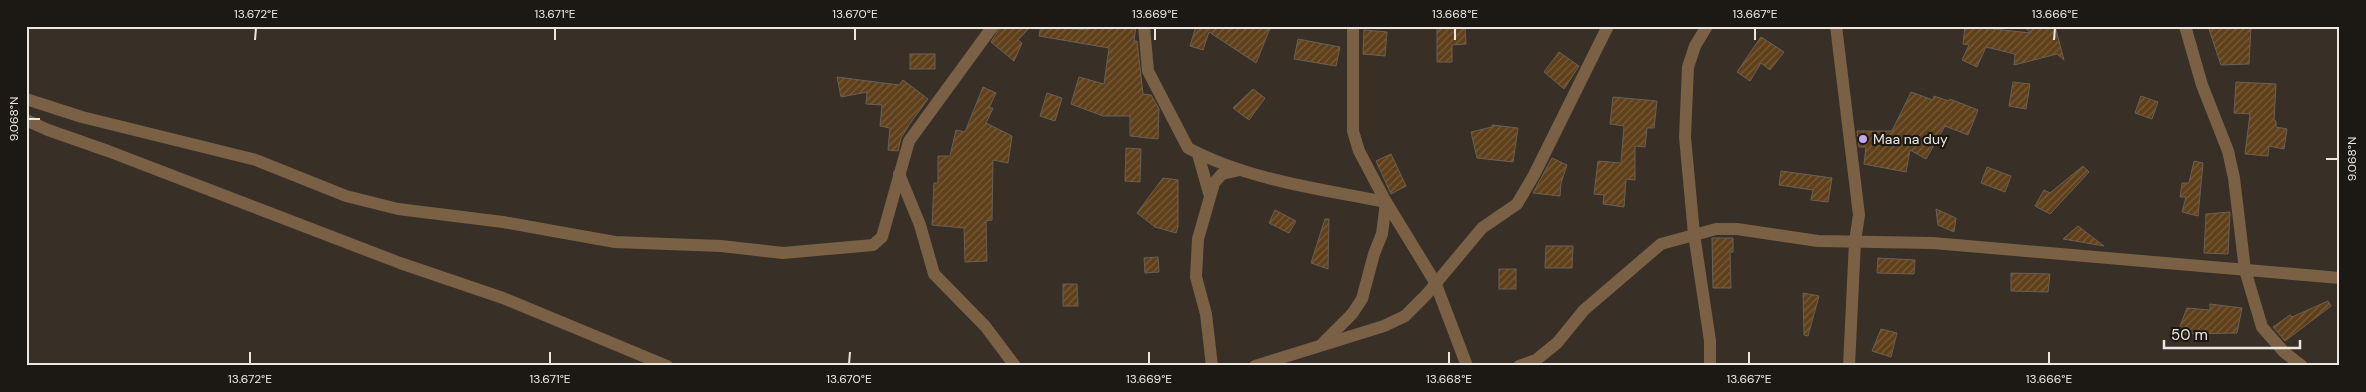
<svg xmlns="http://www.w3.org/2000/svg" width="2366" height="392" font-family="'DM Sans',sans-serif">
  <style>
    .building { fill: url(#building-hatch); stroke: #696056 }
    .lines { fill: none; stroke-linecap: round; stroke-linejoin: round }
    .minor { stroke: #7a6045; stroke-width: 12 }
    .ticks { fill: none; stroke: #ece6e1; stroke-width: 2 }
    .poi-dot { fill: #c6a6f0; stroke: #1c1814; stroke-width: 2 }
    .labels { text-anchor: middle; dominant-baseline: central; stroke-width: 4.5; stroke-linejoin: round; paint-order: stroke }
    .poi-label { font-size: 14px; fill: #ece6e1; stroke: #1c1814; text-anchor: start }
    .neatline { fill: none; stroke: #ece6e1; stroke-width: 2 }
    .ticks-label { font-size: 12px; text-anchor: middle; fill: #ece6e1 }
  </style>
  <defs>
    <pattern id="building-hatch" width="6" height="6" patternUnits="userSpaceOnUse" patternTransform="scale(1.25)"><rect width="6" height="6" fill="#60401a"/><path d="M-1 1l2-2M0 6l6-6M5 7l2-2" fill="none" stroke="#775c3b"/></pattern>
  </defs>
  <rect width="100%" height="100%" fill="#382f26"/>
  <g class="building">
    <polygon points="1001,26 1031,26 1018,40 1022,43 1014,61 991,42"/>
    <polygon points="1041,26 1087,30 1087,26 1136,26 1134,41 1137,41 1143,94 1151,95 1159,109 1158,139 1130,136 1130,116 1103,116 1071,104 1079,77 1104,84 1109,48 1039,36"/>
    <polygon points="1196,26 1271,26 1256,63 1209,32 1203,50 1190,46"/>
    <polygon points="1437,26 1465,26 1466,44 1452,45 1452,62 1437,62"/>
    <polygon points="1965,26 2031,33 2023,26 2055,26 2064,60 2057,54 2014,65 2015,54 1986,47 1977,67 1962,60 1969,45 1963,44"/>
    <polygon points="2208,26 2251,26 2249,64 2221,65"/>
    <polygon points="1364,30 1387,32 1385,56 1363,54"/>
    <polygon points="1761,37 1784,52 1770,70 1761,63 1750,81 1737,72"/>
    <polygon points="1298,39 1340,47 1336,66 1294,59"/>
    <polygon points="1559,52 1579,66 1564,89 1544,72"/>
    <rect x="910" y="54" width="25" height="15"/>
    <polygon points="837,77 899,85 903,80 928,99 911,122 901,138 898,151 888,150 890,128 880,126 882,105 866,104 867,92 841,97"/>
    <polygon points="2013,82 2030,84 2026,109 2009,106"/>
    <polygon points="2236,82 2276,84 2274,120 2276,121 2276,127 2287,129 2284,149 2269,146 2268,156 2245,154 2250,114 2234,113"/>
    <polygon points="983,87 996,93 989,108 993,108 986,123 1012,136 1008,163 993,160 992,220 986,221 987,261 965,262 964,228 932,225 934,183 938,183 938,156 950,156 956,130 965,132"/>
    <polygon points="1253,89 1265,98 1249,120 1233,108"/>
    <polygon points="1911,92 1933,100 1934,96 1949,101 1950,99 1978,110 1968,135 1945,126 1926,159 1910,150 1906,172 1864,164 1866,147 1859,147 1857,131 1892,131"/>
    <polygon points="1047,93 1062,98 1055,121 1040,116"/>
    <polygon points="2141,96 2158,102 2152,119 2135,113"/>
    <polygon points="1613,97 1657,101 1654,128 1647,128 1645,147 1635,146 1635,180 1626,179 1624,207 1603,204 1604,195 1594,194 1598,161 1621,163 1624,126 1610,124"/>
    <polygon points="1492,125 1518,128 1513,162 1477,158 1471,132 1492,127"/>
    <polygon points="1126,148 1141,149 1140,182 1125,181"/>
    <polygon points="1391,154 1406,186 1391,194 1376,161"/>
    <polygon points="1552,158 1567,165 1561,183 1560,196 1533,193"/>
    <polygon points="2194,161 2203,163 2198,216 2182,212 2186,197 2180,197 2182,183 2189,183"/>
    <polygon points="2083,166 2089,172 2050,214 2035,206 2044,190 2050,193"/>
    <polygon points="1987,167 2011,176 2005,192 1981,183"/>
    <polygon points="1781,171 1832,178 1828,202 1811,200 1813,190 1779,185"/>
    <polygon points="1163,178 1178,180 1178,227 1176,233 1155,227 1137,213"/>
    <polygon points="1936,209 1956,218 1954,232 1938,225"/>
    <polygon points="1275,210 1296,221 1289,233 1269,223"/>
    <polygon points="2230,212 2228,254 2204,253 2206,214"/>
    <polygon points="1325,219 1329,219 1328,269 1311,263"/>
    <polygon points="2078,226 2104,246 2063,239"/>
    <polygon points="1712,238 1733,238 1733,252 1730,252 1731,288 1713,288"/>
    <polygon points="1546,246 1573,246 1572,268 1545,268"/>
    <polygon points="1158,257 1159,272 1145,273 1144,258"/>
    <polygon points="1878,258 1915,260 1914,274 1877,273"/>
    <rect x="1499" y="269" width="17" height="20"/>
    <polygon points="2011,273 2050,274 2048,292 2011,291"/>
    <polygon points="1063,284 1077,284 1078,306 1063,306"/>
    <polygon points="1803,293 1819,296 1808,336 1804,335"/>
    <polygon points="2328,301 2331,306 2285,341 2273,327 2290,315 2292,317"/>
    <polygon points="2210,304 2242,308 2237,333 2177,334 2187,308 2210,310"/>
    <polygon points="1881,329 1897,333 1891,357 1872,351"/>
  </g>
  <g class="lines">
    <g class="minor">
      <path d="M1144 26 1148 71 1188 148C1248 180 1320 189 1386 202L1382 234 1374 254 1362 299 1352 314 1323 343"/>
      <polyline points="1353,26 1353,131 1359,151 1386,202 1435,282 1467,366"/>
      <polyline points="1707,26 1695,46 1688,67 1685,137 1694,234 1710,341 1710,366"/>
      <polyline points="1836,26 1859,215 1855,241 1849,366"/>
      <polyline points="2185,26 2202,85 2228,151 2234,178 2245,270 2262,327 2284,352 2302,366"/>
      <polyline points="26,99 82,117 256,160 346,196 398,209 503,222 615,242 721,246 783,253 873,245 882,237 909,141 993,26"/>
      <polyline points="26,120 48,130 108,151 400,263 503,298 667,366"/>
      <polyline points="1198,154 1209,193"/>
      <polyline points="899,174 920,225 934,274 985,326 1015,366"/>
      <polyline points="1212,366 1206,314 1196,277 1198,239 1214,183 1222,174 1240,170"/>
      <polyline points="1255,366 1384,326 1405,316 1426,295 1482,228 1517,204 1534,175 1608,26"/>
      <polyline points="1519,366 1536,360 1557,343 1584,310 1661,244 1716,229 1737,229 1818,241 1933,243 2340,278"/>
    </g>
  </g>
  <path class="ticks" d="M255 40 256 28M555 40V28M855 40V28M1155 40V28M1455 40V28M1755 40V28M2054 40 2055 28M28 119H40M2326 159H2338M250 364V352M550 364V352M849 364 850 352M1149 364V352M1449 364V352M1749 364V352M2049 364V352"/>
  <circle class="poi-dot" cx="1863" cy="139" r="5"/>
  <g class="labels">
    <g class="poi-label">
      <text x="1873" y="139">Maa na duy</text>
    </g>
  </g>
  <rect width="2366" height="392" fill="none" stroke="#1c1814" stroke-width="55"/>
  <path d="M2164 340v8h136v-8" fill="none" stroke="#ece6e1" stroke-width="2.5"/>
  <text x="2171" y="340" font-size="15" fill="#ece6e1" stroke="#1c1814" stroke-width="4" paint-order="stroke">50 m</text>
  <rect x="28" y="28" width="2310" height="336" class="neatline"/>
  <g class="ticks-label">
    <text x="256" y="18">13.672°E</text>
    <text x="555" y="18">13.671°E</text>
    <text x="855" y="18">13.670°E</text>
    <text x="1155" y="18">13.669°E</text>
    <text x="1455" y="18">13.668°E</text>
    <text x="1755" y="18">13.667°E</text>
    <text x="2055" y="18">13.666°E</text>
    <text transform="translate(14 119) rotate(-90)" y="4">9.068°N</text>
    <text transform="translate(2352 159) rotate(-90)" y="4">9.068°N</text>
    <text x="250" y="383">13.672°E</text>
    <text x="550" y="383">13.671°E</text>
    <text x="849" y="383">13.670°E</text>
    <text x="1149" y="383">13.669°E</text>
    <text x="1449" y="383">13.668°E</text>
    <text x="1749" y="383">13.667°E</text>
    <text x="2049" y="383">13.666°E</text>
  </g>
</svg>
